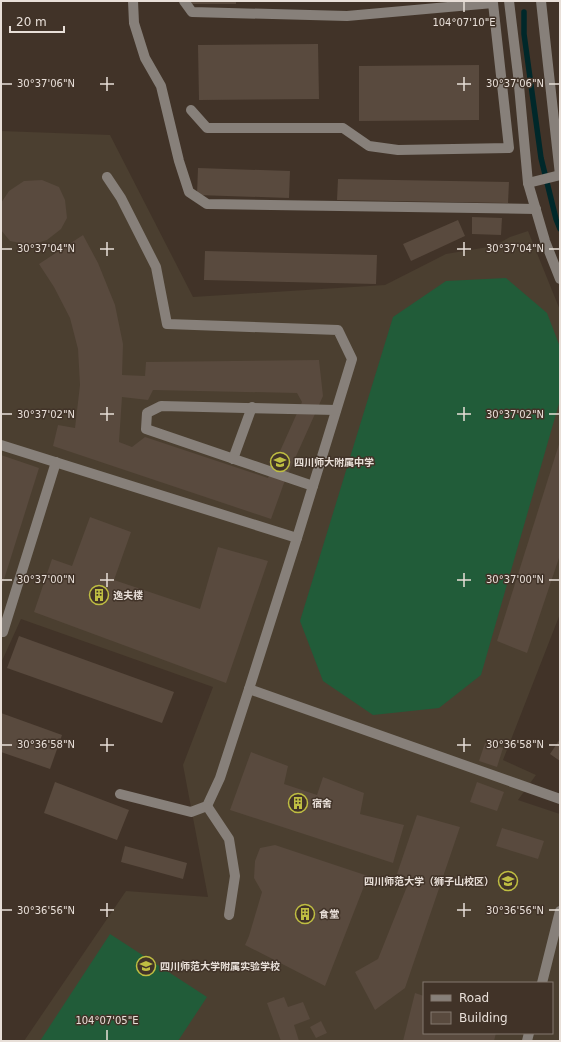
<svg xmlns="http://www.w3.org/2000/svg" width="561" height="1042" font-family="'DejaVu Sans','Noto Sans SC',sans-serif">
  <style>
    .education { fill: #4b3f30; fill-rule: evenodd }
    .pitch { fill: #215c39 }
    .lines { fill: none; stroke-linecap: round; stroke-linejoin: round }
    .stream { stroke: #00282a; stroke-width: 5.5 }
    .building { fill: #594a3e; fill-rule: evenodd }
    .minor { stroke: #87807a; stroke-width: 10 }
    .ticks { fill: none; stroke: #e8dfd8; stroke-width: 1.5 }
    .labels { text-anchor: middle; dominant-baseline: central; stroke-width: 3; stroke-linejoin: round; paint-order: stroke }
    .poi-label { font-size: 10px; font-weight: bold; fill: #e8dfd8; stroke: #413328; text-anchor: start }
    .ticks-label { font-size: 10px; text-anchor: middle; fill: #e8dfd8; stroke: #413328; stroke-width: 3; stroke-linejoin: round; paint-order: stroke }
  </style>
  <rect width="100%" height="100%" fill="#413328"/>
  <path class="education" d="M1 131 110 135 193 297 385 285 446 254 494 246 510 237 528 231 560 310V614L503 760 536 775 518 800 560 814V1041H24L126 891 208 897 183 765 213 687 21 619 1 663ZM424 983H552V1033H424Z"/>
  <g class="pitch">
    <polygon points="506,278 547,313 560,347 560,400 481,675 439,708 373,715 323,681 300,621 393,317 446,281"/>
    <polygon points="110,934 207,997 178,1041 40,1041"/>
  </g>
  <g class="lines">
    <polyline class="stream" points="524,12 524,34 541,158 556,219 560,229"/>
  </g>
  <g class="building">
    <rect x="186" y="1" width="50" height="3"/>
    <polygon points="318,44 319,99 199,100 198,45"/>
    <polygon points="479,65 479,120 359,121 359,66"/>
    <polygon points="198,168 290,171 289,198 197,195"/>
    <polygon points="338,179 509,182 508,203 337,200"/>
    <polygon points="42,180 59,187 65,200 67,218 61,229 47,240 31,245 10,241 1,230 1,203 9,191 24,181"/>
    <polygon points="472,217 502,218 501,235 472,234"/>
    <polygon points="458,220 465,236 411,261 403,244"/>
    <path d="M83 235 98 263 115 305 123 344 122 375 145 376 146 362 319 360 323 396 284 483 271 519 53 446 58 425 75 428 80 385 78 349 70 318 54 287 39 264ZM153 390 297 393 302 402 268 478 145 437 132 447 119 442 122 397 148 400Z"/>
    <polygon points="205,251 377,255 376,284 204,280"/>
    <polygon points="560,441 560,555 527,653 497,641"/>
    <polygon points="1,455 39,468 1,589"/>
    <polygon points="90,517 131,532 114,580 200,609 218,547 268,561 226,683 34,612 52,559 72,566"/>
    <polygon points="19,636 174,692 162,723 7,668"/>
    <polygon points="1,713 62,735 50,769 1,752"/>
    <polygon points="560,739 560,761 550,754"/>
    <polygon points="485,743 503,748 497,767 479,761"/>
    <polygon points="251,752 288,766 284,784 317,795 323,777 364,793 360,814 404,825 393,863 230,810"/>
    <polygon points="55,782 129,810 117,840 44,813"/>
    <polygon points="477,782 504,792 497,811 470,802"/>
    <polygon points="417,815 460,827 405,988 375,1010 355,972 378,959 410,879 397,874"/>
    <polygon points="502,828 544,841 538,859 496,846"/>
    <polygon points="275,845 368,876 325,986 245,945 249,936 262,892 254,878 255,861 260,848"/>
    <polygon points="125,846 187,863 183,879 121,862"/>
    <polygon points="415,993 424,996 424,1033 496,1033 494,1041 403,1041"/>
    <polygon points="284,997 288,1007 303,1002 310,1019 294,1025 299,1041 281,1041 267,1003"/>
    <polygon points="321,1021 327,1033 316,1038 310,1027"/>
  </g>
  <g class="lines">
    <g class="minor">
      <polyline points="133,1 134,23 145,58 161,86 179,161 189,192 207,204 536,209"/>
      <polyline points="184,1 192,12 347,16 493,3 509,148 398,150 369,146 343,128 207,128 191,110"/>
      <polyline points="509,1 518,75 528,183 545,241 560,279"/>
      <polyline points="541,1 560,175"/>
      <polyline points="107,177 121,198 156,267 167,324 338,330 352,359 297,538 249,689 560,799"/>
      <polyline points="528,183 560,175"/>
      <polyline points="1,445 297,538"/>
      <polyline points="233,459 252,407"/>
      <polyline points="313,486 146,429 147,413 161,406 336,410"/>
      <polyline points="3,632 56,462"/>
      <polyline points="120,794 191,812 207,806 220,778 249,689"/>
      <polyline points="207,806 229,839 235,876 229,915"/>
      <polyline points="542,983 560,911"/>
      <polyline points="527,1041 529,1033"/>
    </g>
  </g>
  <path class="ticks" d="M464 2V12M107 77V91M464 77V91M2 84H12M100 84H114M457 84H471M549 84H559M107 242V256M464 242V256M2 249H12M100 249H114M457 249H471M549 249H559M107 407V421M464 407V421M2 414H12M100 414H114M457 414H471M549 414H559M107 573V587M464 573V587M2 580H12M100 580H114M457 580H471M549 580H559M107 738V752M464 738V752M2 745H12M100 745H114M457 745H471M549 745H559M107 903V917M464 903V917M2 910H12M100 910H114M457 910H471M549 910H559M107 1030V1040"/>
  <defs>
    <symbol id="school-ring" viewBox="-11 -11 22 22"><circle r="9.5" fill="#413328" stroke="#bfbe42" stroke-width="1.5"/><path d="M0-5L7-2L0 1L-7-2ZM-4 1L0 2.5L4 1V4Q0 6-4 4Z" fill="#bfbe42"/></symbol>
    <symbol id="building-ring" viewBox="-11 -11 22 22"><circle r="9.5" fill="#413328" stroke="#bfbe42" stroke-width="1.5"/><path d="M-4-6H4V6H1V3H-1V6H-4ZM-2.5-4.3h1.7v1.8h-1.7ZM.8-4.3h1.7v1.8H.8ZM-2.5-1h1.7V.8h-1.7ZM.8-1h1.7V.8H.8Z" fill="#bfbe42"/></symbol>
    <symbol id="university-ring" viewBox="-11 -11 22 22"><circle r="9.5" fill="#413328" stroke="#bfbe42" stroke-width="1.5"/><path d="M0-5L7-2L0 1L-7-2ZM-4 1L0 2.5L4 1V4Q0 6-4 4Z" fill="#bfbe42"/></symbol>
  </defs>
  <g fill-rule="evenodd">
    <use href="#school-ring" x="269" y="451" width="22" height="22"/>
    <use href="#building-ring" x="88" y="584" width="22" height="22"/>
    <use href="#building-ring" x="287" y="792" width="22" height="22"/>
    <use href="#university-ring" x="497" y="870" width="22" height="22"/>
    <use href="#building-ring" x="294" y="903" width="22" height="22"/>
    <use href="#school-ring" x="135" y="955" width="22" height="22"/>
  </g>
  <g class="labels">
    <g class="poi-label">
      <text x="294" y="462">四川师大附属中学</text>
      <text x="113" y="595">逸夫楼</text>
      <text x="312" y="803">宿舍</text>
      <text x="494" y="881" text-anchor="end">四川师范大学（狮子山校区）</text>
      <text x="319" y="914">食堂</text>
      <text x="160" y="966">四川师范大学附属实验学校</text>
    </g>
  </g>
  <g class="ticks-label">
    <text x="464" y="26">104°07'10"E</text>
    <text x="46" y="87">30°37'06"N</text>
    <text x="515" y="87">30°37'06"N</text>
    <text x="46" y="252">30°37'04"N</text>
    <text x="515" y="252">30°37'04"N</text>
    <text x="46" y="418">30°37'02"N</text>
    <text x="515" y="418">30°37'02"N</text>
    <text x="46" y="583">30°37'00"N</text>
    <text x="515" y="583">30°37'00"N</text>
    <text x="46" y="748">30°36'58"N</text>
    <text x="515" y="748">30°36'58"N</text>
    <text x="46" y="914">30°36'56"N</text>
    <text x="515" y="914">30°36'56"N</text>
    <text x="107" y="1024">104°07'05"E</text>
  </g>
  <rect width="561" height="1042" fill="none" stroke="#e8dfd8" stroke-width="4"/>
  <rect x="423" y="982" width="130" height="52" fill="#413328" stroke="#84786e"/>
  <rect x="431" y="995" width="20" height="6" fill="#87807a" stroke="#84786e"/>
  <text x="459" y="1002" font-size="12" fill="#e8dfd8">Road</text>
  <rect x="431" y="1012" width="20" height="12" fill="#594a3e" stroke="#84786e"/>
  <text x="459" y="1022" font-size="12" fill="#e8dfd8">Building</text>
  <path d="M10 26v6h54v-6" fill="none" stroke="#e8dfd8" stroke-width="2"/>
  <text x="16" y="26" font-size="12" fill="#e8dfd8" stroke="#413328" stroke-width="3" paint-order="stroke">20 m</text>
</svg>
